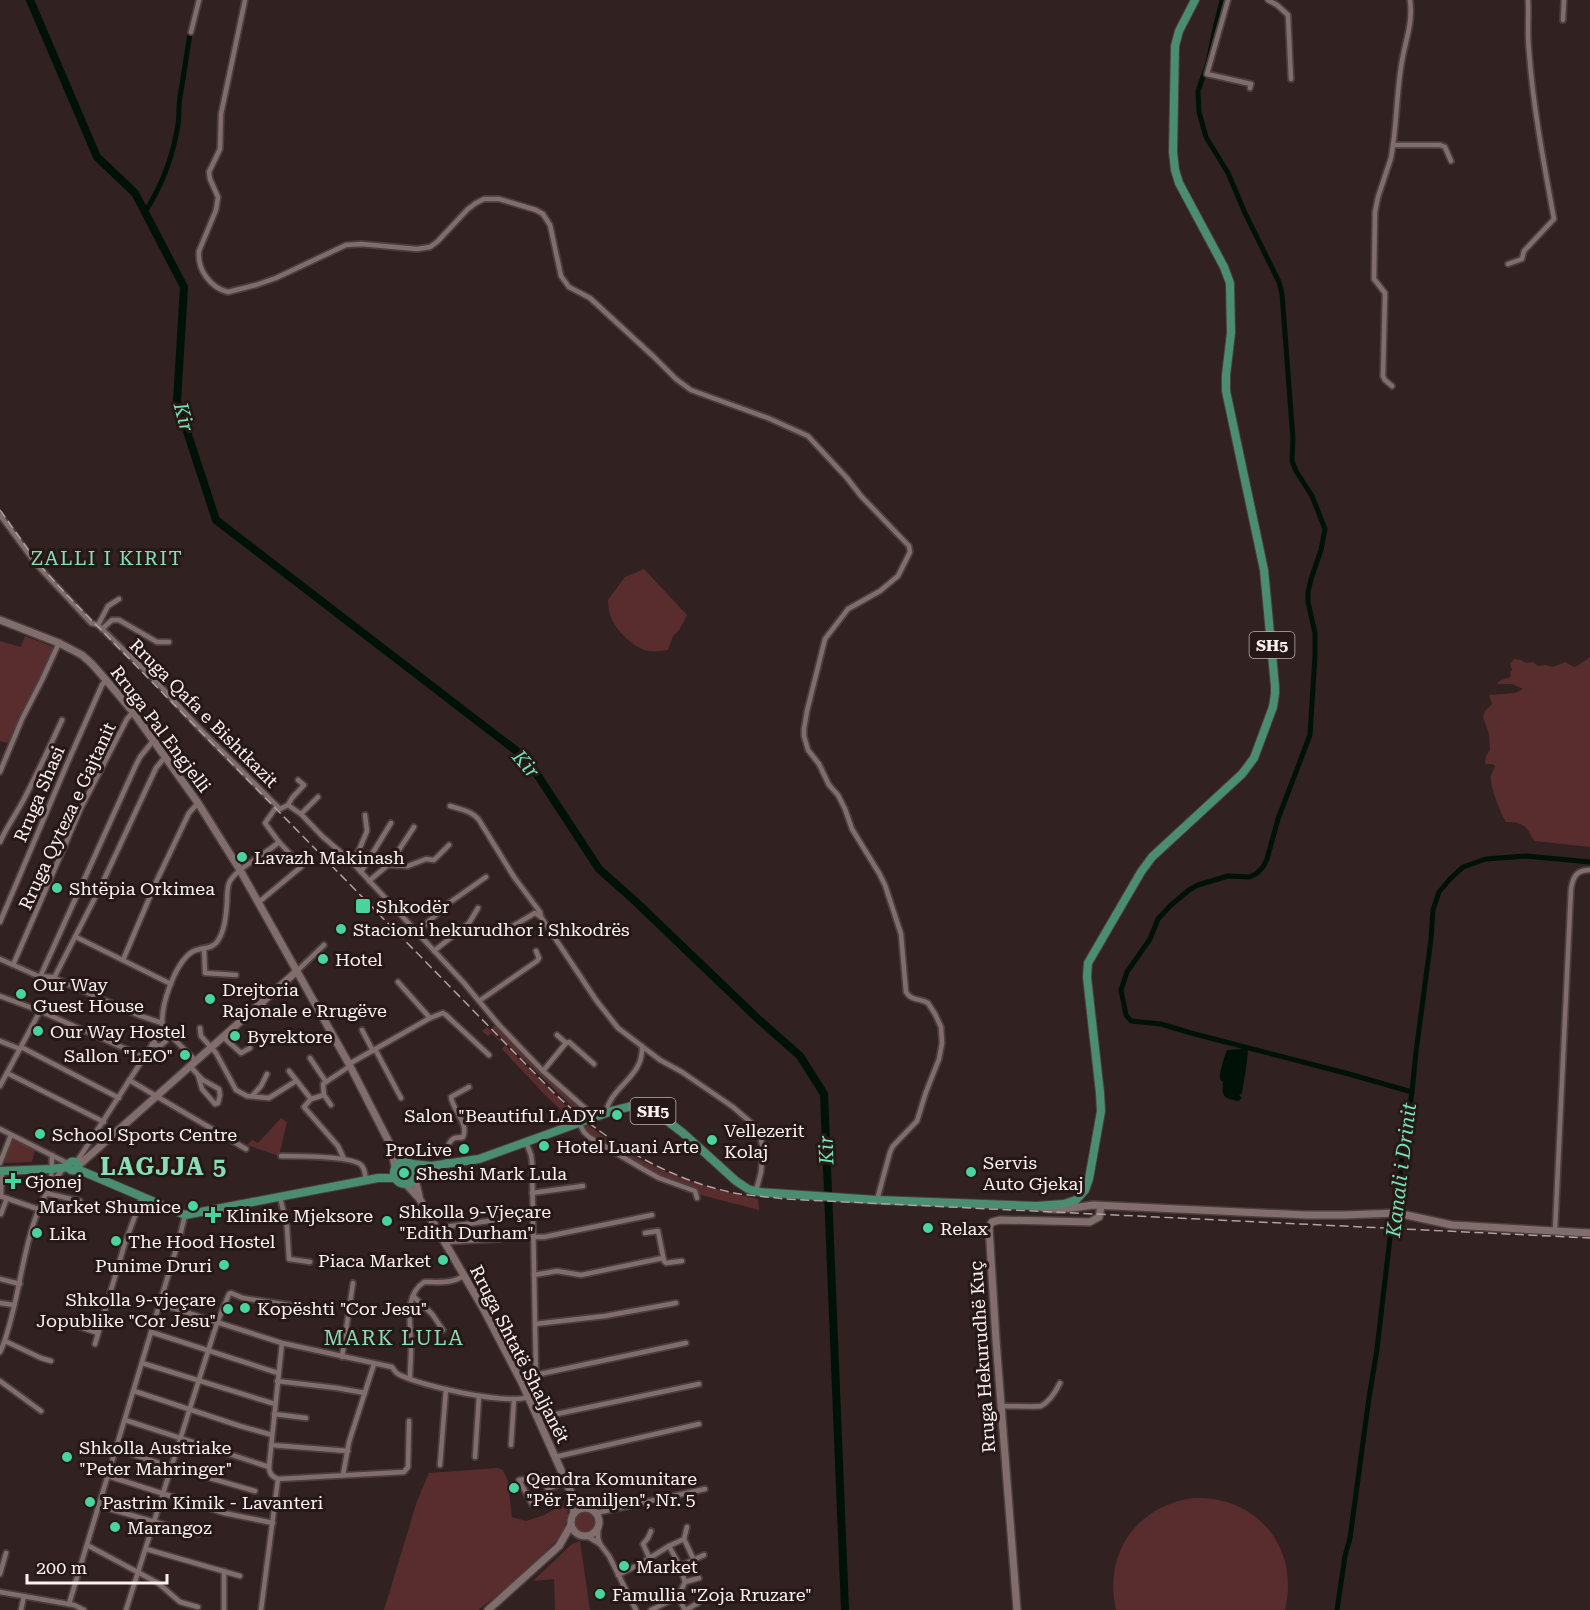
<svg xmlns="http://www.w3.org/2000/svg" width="1590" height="1610" font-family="'Roboto Serif',serif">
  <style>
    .green { fill: #592d2e }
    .water { fill: #001108 }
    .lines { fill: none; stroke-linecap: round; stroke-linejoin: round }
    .canal { stroke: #001108; stroke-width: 5 }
    .river { stroke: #001108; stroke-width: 8 }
    .street-casing { stroke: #4a3e3e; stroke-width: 8 }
    .secondary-casing { stroke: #4a3e3e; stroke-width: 10 }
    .primary-casing { stroke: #4a3e3e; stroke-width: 10 }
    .street { stroke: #806d6c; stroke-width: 4.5 }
    .secondary { stroke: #806d6c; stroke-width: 7 }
    .primary { stroke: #4b8d71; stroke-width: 8 }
    .rail { stroke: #afa2a2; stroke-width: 1.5; stroke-dasharray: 9 4.5; stroke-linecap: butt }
    .poi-dot { fill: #49d49d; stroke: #271818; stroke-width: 2 }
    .labels { text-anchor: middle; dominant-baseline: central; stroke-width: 6; stroke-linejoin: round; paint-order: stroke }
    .shield { fill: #271818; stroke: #bcb0b0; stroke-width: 1.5 }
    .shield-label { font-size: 16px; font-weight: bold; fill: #fcf1f1 }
    .street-label { font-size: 18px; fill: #fcf1f1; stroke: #271818 }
    .poi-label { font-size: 18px; fill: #fcf1f1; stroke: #271818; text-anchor: start }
    .water-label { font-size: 20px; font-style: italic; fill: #73e4b2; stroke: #271818 }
    .neighbourhood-label { font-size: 20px; letter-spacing: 1.5px; fill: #88ddb5; stroke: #271818 }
    .quarter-label { font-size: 21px; letter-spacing: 1.5px; fill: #88ddb5; stroke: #271818 }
    .district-label { font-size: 24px; font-weight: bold; letter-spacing: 1.5px; fill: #88ddb5; stroke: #271818 }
  </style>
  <rect width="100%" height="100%" fill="#312121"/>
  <g class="green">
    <path d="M644 569 687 615 679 630 673 636 668 650C662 651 655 652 648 651 634 648 618 632 612 620 609 613 608 607 608 600L625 577Z"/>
    <polygon points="25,636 53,647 52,655 13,735 7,743 0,741 0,641 21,647"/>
    <path d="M1590 657V847L1535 841C1532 839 1531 835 1529 832 1524 823 1516 822 1506 822 1501 814 1489 785 1491 776 1492 772 1494 770 1495 766L1493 764H1486L1485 762 1486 756 1490 750 1489 734 1483 717 1485 711 1492 704 1489 695 1515 693 1523 689 1512 684H1499L1497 683C1501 679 1508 679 1511 676L1510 672 1512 670 1510 664 1514 659 1521 660 1526 663 1533 662 1538 666 1545 665 1553 667 1565 662 1574 667 1577 666Z"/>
    <polygon points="496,1024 549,1078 587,1114 583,1117 492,1029"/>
    <polygon points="487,1027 579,1119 574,1122 544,1094 502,1049 505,1045 501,1041 499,1041 492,1033 488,1036 482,1031"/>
    <polygon points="281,1118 287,1122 279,1156 247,1145 252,1140 258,1143"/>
    <path d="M588 1125C642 1168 692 1185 758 1199L759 1210 697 1194 657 1175 588 1135 582 1127Z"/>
    <polygon points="12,1138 35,1149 32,1162 3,1163"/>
    <path d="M498 1468 503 1470 508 1481 512 1517 526 1521 544 1515 568 1502C569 1508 565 1530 562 1535L515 1581 478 1610H384L417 1501 429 1473Z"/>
    <path d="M1193 1498C1257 1495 1300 1548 1285 1610H1116C1103 1554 1136 1506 1193 1498Z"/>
    <circle cx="584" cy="1522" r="11"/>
    <polygon points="580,1541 590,1610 555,1610 554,1579 533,1581 572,1544"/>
  </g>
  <path class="water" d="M1244 1047 1248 1050C1247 1065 1244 1080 1242 1093L1239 1095 1242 1098 1238 1101C1223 1098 1222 1097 1223 1082 1222 1081 1220 1080 1220 1078 1219 1073 1225 1055 1227 1050L1242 1049Z"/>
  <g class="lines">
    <g class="canal">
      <polyline points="1222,0 1214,33 1208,63 1198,91 1199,112 1206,137 1228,173 1245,213 1279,282 1282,294 1293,439 1292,461 1296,471 1312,496 1325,529 1321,550 1311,579 1308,592 1308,602 1315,633 1315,655 1310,735 1278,819 1267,859 1263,867 1256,874 1249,877 1228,876 1198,885 1189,890 1170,906 1158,919 1150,939 1127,972 1121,990 1126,1015 1131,1021 1161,1024 1191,1033 1349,1074 1412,1092"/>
      <path d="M145 212C161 187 172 159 177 130 180 119 178 108 180 97 184 74 187 51 191 28"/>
      <polyline points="1337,1610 1345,1556 1350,1538 1369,1398 1377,1349 1392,1221 1397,1202 1402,1156 1412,1092 1416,1052 1431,939 1433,910 1439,892 1450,879 1463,867 1486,859 1526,856 1590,862"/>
    </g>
    <polyline class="river" points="30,0 97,157 135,193 184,287 177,401 216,520 527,759 599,869 635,901 757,1018 800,1056 824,1094 845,1610"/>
    <defs>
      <g id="street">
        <path d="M245 0 221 114 220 149 209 172 210 179 218 197 216 210 199 251C197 270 211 288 228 292L256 285 276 278 346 245 361 244 417 249 430 247 437 242 468 209 476 203 484 199H499L536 210 543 214 550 225 561 276 569 287 590 298 654 357 676 379 691 390 768 418 808 436 847 478 861 496 909 546 910 552 898 576 880 591 848 609 825 639 807 711 804 729V736L808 750 819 764 829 785 838 795 845 809 852 829 879 873 885 885 901 934 906 992C911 1001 920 998 928 1003L935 1014 941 1027 942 1043 939 1059 926 1092 917 1121 893 1146 890 1152 877 1200"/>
        <polyline points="1228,0 1207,74 1251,84 1250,88"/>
        <polyline points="1268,0 1277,5 1288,15 1291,79"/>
        <polyline points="1563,20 1564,0"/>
        <polyline points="191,32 199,0"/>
        <polyline points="1393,145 1440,145 1445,147 1451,161"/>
        <path d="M1508 264 1522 259 1524 251 1554 219C1544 164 1533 107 1529 51 1527 34 1529 17 1528 0"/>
        <path d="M1392 386 1385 380 1383 376 1385 293 1374 279 1375 212 1378 197 1391 158 1393 145C1397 117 1397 88 1402 61 1406 38 1413 23 1410 0"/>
        <polyline points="0,515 36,564 91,623 98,625 150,675 202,731 280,809 288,805 301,814 322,836 351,861 464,983 499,1025 543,1071 595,1117"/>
        <polyline points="98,625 108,606 119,599"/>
        <polyline points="102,629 112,620 119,620 157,642 169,642"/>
        <polyline points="0,772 22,719 42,680 59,643"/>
        <polyline points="288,805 292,798 304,785 298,780"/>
        <polyline points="277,806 265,823 279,842"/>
        <path d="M450 806C460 809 472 811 479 820L514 877 540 912 541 917 596 1000 618 1028 660 1060 682 1072 733 1107 755 1126 760 1135 763 1150 761 1172 756 1191"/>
        <polyline points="301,814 318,797"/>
        <path d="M0 842C7 826 17 813 25 797 38 772 50 746 62 720"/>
        <polyline points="353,864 367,831 365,815"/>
        <polyline points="389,865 414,827"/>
        <polyline points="361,872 391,823"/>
        <polyline points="369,881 388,865 408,866 426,859 434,860 449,845"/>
        <polyline points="259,902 301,867"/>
        <polyline points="0,922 67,764 102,685 106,680"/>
        <polyline points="513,926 535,913 541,917"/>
        <polyline points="417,932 449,903 486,877"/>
        <polyline points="76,937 171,984"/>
        <polyline points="204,948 205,973 236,975"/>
        <polyline points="434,951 469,923 478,908"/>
        <polyline points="0,959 38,976 52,977 138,1015 162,1023"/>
        <polyline points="123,960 157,880 189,813 198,803"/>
        <polyline points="13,965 81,808 127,719 133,712"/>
        <polyline points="297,971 324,945"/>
        <polyline points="40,977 135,767 140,757 153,741"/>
        <polyline points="54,978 100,888 156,768 165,757"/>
        <polyline points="398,982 430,1018"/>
        <polyline points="0,996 40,1011 144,1057"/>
        <polyline points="479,1001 537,961 539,958 536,951"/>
        <polyline points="261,1003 274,1015 282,1013 285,1009"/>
        <polyline points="163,1028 196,1061"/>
        <polyline points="200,1028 201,1036 216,1053 236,1090 247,1096 269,1098 296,1081"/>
        <polyline points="362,1030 373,1051"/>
        <polyline points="557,1035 566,1043 569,1042 594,1064"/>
        <polyline points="223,1037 241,1053 250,1048"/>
        <polyline points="0,1041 20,1049"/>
        <polyline points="152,1044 160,1046 166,1041"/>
        <polyline points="21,1047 119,1098"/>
        <polyline points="375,1049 401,1098"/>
        <polyline points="310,1058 326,1082"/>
        <polyline points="349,1064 430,1018 443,1013 446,1015 489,1055"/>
        <polyline points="190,1066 198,1075 202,1089 215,1104 218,1103 220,1095 219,1089 203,1080 198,1075"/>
        <polyline points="289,1071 311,1099"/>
        <polyline points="543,1071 566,1043"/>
        <polyline points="7,1073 104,1122"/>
        <polyline points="129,1080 246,1149"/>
        <polyline points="0,1086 40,1011"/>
        <polyline points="324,1095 311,1099 304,1107 338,1146 344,1159"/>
        <polyline points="252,1096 261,1086 267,1074"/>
        <polyline points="331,1105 324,1095 323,1084 350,1066"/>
        <path d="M606 1113C610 1086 644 1078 642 1046"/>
        <polyline points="579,1123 584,1132 589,1137 643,1169 659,1178 695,1191 697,1198"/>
        <polyline points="0,1129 69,1164"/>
        <polyline points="526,1142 531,1155 532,1162 536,1376"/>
        <path d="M281 1156C294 1156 356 1156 362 1166 365 1169 365 1176 366 1180"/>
        <polyline points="0,1163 11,1135"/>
        <path d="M76 1163 163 1028C159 1008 175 963 192 952 200 947 211 950 217 942 225 931 226 915 227 902 227 896 227 889 229 883 235 869 266 854 279 842L292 856"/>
        <path d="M448 1164C447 1158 446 1143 453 1139 455 1137 459 1138 463 1137 469 1123 453 1111 451 1097L469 1087"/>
        <polyline points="51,1183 52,1155"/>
        <polyline points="45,1193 80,1201"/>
        <polyline points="532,1193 583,1186"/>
        <polyline points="0,1196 38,1209"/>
        <polyline points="1,1196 2,1171"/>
        <polyline points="280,1197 287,1227 289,1259 310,1262"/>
        <polyline points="1,1214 7,1198"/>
        <polyline points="437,1228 496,1220 508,1211"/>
        <path d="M1555 1231 1571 889C1573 876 1577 870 1590 870"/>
        <polyline points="645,1233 658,1231 664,1261 666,1263 682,1261"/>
        <polyline points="533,1237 544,1237 652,1215"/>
        <polyline points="445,1242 500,1239"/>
        <polyline points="534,1275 557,1271 581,1275 663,1258"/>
        <polyline points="0,1279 20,1284"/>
        <polyline points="413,1296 432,1314 443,1330"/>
        <polyline points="86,1299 107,1305"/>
        <polyline points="0,1303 14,1305"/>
        <path d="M160 1304 282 1343 392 1367C394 1370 396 1373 398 1374 420 1386 506 1405 528 1397"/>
        <polyline points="535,1324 605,1316 676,1303"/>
        <polyline points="74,1325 98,1333"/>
        <polyline points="151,1332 278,1373"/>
        <polyline points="5,1341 41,1358 51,1361"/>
        <polyline points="95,1344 125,1243 142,1197"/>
        <path d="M0 1352C7 1338 10 1322 14 1307 25 1260 30 1205 64 1168"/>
        <polyline points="342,1357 353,1283"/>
        <polyline points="142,1363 275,1404"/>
        <path d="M410 1378C410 1368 411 1359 411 1349 412 1327 402 1297 424 1282 439 1282 452 1284 465 1275"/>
        <polyline points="0,1381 41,1411"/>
        <polyline points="277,1381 337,1388 365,1393"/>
        <polyline points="522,1383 531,1380 540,1374 686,1343"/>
        <polyline points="134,1391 240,1426 272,1435"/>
        <path d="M1001 1406C1008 1406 1036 1407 1041 1406 1049 1402 1056 1391 1060 1383"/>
        <polyline points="274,1414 306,1418"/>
        <polyline points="538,1418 699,1384"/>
        <polyline points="125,1420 269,1467"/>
        <polyline points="271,1445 348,1451"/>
        <polyline points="511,1445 514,1399"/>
        <polyline points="116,1449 171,1467 255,1491"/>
        <polyline points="475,1457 479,1396"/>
        <polyline points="555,1457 699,1424"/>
        <polyline points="440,1465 446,1389"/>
        <polyline points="343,1475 349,1442 374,1364"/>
        <polyline points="108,1476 224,1513 273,1523"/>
        <polygon points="542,1477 551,1495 532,1504 519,1480"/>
        <polyline points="278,1479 404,1472 408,1467 409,1421"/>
        <path d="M278 1479C272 1477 269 1473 269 1467L282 1343"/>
        <polyline points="548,1489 566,1481"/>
        <polyline points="99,1506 198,1534"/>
        <polyline points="596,1513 705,1489"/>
        <polyline points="598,1528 598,1538 600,1544 609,1556 636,1610"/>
        <polyline points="587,1536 600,1544"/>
        <polyline points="684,1539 687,1527"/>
        <polyline points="87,1545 158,1583 180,1602 198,1607"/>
        <polyline points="669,1546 684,1539 694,1560"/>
        <polyline points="146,1549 240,1576"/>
        <polyline points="649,1557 643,1544 648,1538 651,1531"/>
        <polyline points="680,1566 704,1555"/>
        <polyline points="224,1571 224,1610"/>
        <polyline points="0,1574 6,1553"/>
        <polyline points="618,1575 640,1564 669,1546 680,1566 685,1582 678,1597 651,1610"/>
        <polyline points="685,1582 699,1578"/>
        <polyline points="0,1592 74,1605 84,1610"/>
        <polyline points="678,1597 685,1610"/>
        <polyline points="69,1604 180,1236 185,1215"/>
        <polyline points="21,1610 24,1596"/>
        <polyline points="126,1610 217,1323 229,1294 231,1293 243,1298 309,1308"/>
        <polyline points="261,1610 278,1479"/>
        <polyline points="686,1610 698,1603"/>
      </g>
      <g id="secondary">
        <polyline points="0,620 59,643 82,655 92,664 106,680 133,712 198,803 240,870 349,1064 391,1146 396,1153 406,1162"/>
        <polyline points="392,1151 395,1167"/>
        <polyline points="78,1166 297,971"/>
        <polyline points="415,1179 419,1196"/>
        <polyline points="406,1184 419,1198 484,1310 522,1383 573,1497 574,1513"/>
        <path d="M1040 1207C1059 1212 1075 1207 1094 1205L1306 1215H1344L1397 1213 1452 1225 1590 1233"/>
        <circle cx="585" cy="1522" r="14"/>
        <polyline points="488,1610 559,1546 571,1525"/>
        <polyline points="1017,1610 996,1340 989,1227 992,1222 1000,1220 1090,1222 1099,1217 1101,1206"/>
      </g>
      <g id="primary">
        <circle cx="73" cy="1166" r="4.5"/>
        <circle cx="405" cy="1173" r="11"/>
        <polyline points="412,1164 431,1166 479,1159 612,1111 632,1106 640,1106 653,1110 683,1133 736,1181 748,1189 759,1192 877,1200 1036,1206 1064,1204 1076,1200 1085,1190 1089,1179 1101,1111 1100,1093 1087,977 1088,963 1141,872 1152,857 1242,774 1254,758 1273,707 1275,694 1275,686 1264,570 1226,391 1226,375 1231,333 1230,283 1224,267 1179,183 1175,170 1173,152 1175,46 1179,31 1195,0"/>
        <polyline points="77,1169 185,1215 378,1178 395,1178"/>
        <polyline points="0,1171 51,1169 68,1167"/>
      </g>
    </defs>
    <use href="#street" class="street-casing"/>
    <use href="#secondary" class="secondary-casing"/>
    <use href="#primary" class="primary-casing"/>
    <use href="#street" class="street"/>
    <use href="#secondary" class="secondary"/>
    <use href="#primary" class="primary"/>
    <path class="rail" d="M0 510 37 562 65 593 553 1092C605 1141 668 1181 740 1194 755 1196 770 1197 785 1199L1590 1238"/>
  </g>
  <g class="poi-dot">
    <circle cx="242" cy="857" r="6"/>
    <circle cx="57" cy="888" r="6"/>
    <rect x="355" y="898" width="16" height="16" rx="3"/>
    <circle cx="341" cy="929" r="6"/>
    <circle cx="323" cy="959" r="6"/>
    <circle cx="21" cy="994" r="6"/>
    <circle cx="210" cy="999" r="6"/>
    <circle cx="38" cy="1031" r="6"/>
    <circle cx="235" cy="1036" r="6"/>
    <circle cx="185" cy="1055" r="6"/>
    <circle cx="617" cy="1115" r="6"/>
    <circle cx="40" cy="1134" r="6"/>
    <circle cx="712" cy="1140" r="6"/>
    <circle cx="544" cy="1146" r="6"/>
    <circle cx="464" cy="1149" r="6"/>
    <circle cx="971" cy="1172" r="6"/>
    <circle cx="404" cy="1173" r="6"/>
    <path d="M10 1172h6v6h6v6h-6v6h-6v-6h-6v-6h6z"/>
    <circle cx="193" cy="1206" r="6"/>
    <path d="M210 1206h6v6h6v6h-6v6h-6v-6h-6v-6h6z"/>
    <circle cx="387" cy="1221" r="6"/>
    <circle cx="928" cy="1228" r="6"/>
    <circle cx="37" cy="1233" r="6"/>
    <circle cx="116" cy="1241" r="6"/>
    <circle cx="443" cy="1260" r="6"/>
    <circle cx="224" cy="1265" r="6"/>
    <circle cx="245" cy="1308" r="6"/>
    <circle cx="228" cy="1309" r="6"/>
    <circle cx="67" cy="1457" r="6"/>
    <circle cx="514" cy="1488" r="6"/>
    <circle cx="90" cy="1502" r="6"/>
    <circle cx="115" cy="1527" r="6"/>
    <circle cx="624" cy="1566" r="6"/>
    <circle cx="600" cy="1594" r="6"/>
  </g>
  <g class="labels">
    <g class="shield">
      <rect x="1249.5" y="632" width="45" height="26" rx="4.5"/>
      <rect x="630.5" y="1098" width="45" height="26" rx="4.5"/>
    </g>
    <g class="shield-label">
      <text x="1272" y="645">SH5</text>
      <text x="653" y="1111">SH5</text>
    </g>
    <g class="street-label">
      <text transform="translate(204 713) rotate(45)">Rruga Qafa e Bishtkazit</text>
      <text transform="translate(161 729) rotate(53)">Rruga Pal Engjelli</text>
      <text transform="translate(39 794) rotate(-67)">Rruga Shasi</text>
      <text transform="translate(67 816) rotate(-65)">Rruga Qyteza e Gajtanit</text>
      <text transform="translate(520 1354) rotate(63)">Rruga Shtatë Shaljanët</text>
      <text transform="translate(982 1357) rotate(-94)">Rruga Hekurudhë Kuç</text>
    </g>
    <g class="poi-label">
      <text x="254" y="857">Lavazh Makinash</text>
      <text x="69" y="888">Shtëpia Orkimea</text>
      <text x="376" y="906">Shkodër</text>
      <text x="353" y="929">Stacioni hekurudhor i Shkodrës</text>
      <text x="335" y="959">Hotel</text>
      <text x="33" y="984">Our Way<tspan x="33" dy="21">Guest House</tspan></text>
      <text x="222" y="989">Drejtoria<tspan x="222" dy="21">Rajonale e Rrugëve</tspan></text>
      <text x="50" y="1031">Our Way Hostel</text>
      <text x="247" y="1036">Byrektore</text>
      <text x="173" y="1055" text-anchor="end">Sallon "LEO"</text>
      <text x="605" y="1115" text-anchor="end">Salon "Beautiful LADY"</text>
      <text x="724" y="1130">Vellezerit<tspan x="724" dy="21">Kolaj</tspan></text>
      <text x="52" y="1134">School Sports Centre</text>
      <text x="556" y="1146">Hotel Luani Arte</text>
      <text x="452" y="1149" text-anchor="end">ProLive</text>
      <text x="983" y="1162">Servis<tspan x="983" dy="21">Auto Gjekaj</tspan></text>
      <text x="416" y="1173">Sheshi Mark Lula</text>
      <text x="25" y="1181">Gjonej</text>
      <text x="181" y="1206" text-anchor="end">Market Shumice</text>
      <text x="399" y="1211">Shkolla 9-Vjeçare<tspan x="399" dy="21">"Edith Durham"</tspan></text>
      <text x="226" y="1215">Klinike Mjeksore</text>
      <text x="940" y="1228">Relax</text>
      <text x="49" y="1233">Lika</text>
      <text x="128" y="1241">The Hood Hostel</text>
      <text x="431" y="1260" text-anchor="end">Piaca Market</text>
      <text x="212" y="1265" text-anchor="end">Punime Druri</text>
      <text x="216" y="1299" text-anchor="end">Shkolla 9-vjeçare<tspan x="216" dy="21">Jopublike "Cor Jesu"</tspan></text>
      <text x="257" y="1308">Kopështi "Cor Jesu"</text>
      <text x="79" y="1447">Shkolla Austriake<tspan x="79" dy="21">"Peter Mahringer"</tspan></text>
      <text x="526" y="1478">Qendra Komunitare<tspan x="526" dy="21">"Për Familjen", Nr. 5</tspan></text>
      <text x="102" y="1502">Pastrim Kimik - Lavanteri</text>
      <text x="127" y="1527">Marangoz</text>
      <text x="636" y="1566">Market</text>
      <text x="612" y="1594">Famullia "Zoja Rruzare"</text>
    </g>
    <g class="water-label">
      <text transform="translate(184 417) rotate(75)">Kir</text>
      <text transform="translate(526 764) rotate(49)">Kir</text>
      <text transform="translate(826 1150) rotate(-92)">Kir</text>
      <text transform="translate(1401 1170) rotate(-83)">Kanali i Drinit</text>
    </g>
    <g class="neighbourhood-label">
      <text x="107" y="558">ZALLI I KIRIT</text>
    </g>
    <g class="quarter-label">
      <text x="394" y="1338">MARK LULA</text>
    </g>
    <g class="district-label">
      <text x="164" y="1167">LAGJJA 5</text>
    </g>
  </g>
  <path d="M27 1574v9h140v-9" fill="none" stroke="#fcf1f1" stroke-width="3"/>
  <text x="36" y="1574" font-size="18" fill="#fcf1f1" stroke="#271818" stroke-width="4.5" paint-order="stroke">200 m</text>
</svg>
